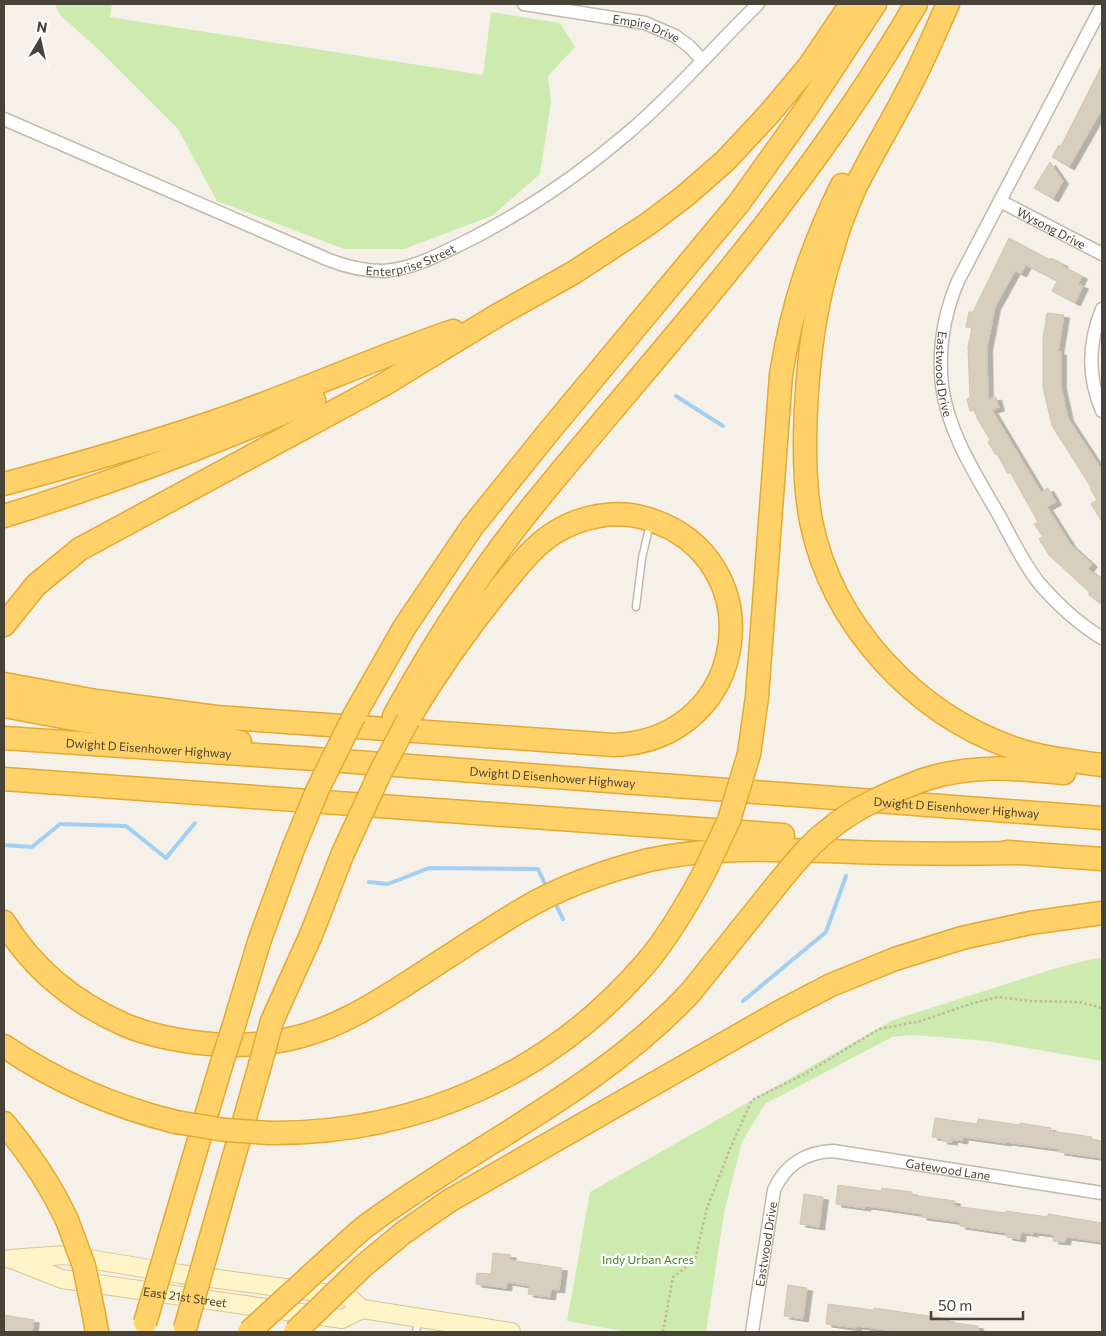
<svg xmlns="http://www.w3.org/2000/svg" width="1106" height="1336" font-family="Commissioner,sans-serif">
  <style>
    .green { fill: #ceebaf }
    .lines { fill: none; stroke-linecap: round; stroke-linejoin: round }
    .stream { stroke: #a2cff4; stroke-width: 4 }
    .building { fill: #d7cebd; stroke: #d2c6b0; filter: url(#shadow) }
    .lane-casing { stroke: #c1baaa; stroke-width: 9 }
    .street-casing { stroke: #c1baaa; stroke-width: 15 }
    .secondary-casing { stroke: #d7c796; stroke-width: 20 }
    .highway-casing { stroke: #e4a933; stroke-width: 25 }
    .path { stroke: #c3b69b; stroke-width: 2.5; stroke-dasharray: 2.5 2.5; stroke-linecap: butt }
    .lane { stroke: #fff; stroke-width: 6 }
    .street { stroke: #fff; stroke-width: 12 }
    .secondary { stroke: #fff4c8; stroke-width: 18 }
    .highway { stroke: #ffd269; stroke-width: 22 }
    .highway-bridge-casing { stroke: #e4a933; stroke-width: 25; stroke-linecap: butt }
    .highway-bridge { stroke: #ffd269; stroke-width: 22 }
    .labels { text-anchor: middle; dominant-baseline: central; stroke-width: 4.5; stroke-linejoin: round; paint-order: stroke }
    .street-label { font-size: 12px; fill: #494236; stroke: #fff }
    .park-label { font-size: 12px; fill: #447e26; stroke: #fff }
  </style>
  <defs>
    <filter id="shadow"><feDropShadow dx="5.5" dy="3" stdDeviation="0" flood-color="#0004"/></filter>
  </defs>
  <rect width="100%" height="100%" fill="#f5f1e8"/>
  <g class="green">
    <polygon points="55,4 112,4 110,17 483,75 491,12 560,23 575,47 548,76 551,103 540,174 492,216 404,249 344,249 217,201 178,129 98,49 60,15"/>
    <polygon points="1102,958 1102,1061 987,1041 916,1035 892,1037 765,1104 742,1142 724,1213 706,1332 627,1332 567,1321 590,1192 893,1020 1050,970 1092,959"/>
  </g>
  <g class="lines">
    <g class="stream">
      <polyline points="676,396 723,426"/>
      <polyline points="4,845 32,847 60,824 126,826 166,858 195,823"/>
      <polyline points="369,882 388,884 429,868 538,869 545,884"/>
      <polyline points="557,907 563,919"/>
      <polyline points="743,1001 826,932 846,876"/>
    </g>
  </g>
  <g class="building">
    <polygon points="1102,65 1102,109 1069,167 1052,157 1059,145 1061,146"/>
    <polygon points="1050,162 1063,181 1053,199 1034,188"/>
    <polygon points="1009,238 1050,260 1051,258 1063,264 1062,266 1082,276 1078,284 1083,286 1075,303 1052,291 1057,281 1026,265 1021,274 1015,271 995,307 987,348 988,399 996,397 999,408 992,410 1041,492 1048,488 1056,502 1047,507 1071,545 1092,564 1088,569 1102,580 1102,605 1089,595 1089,592 1049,555 1039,539 1043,537 1034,524 1038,522 1010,472 1008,474 997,454 996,455 988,442 990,440 977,418 975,410 970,411 967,399 970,398 968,347 972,328 966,327 969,312 973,312"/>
    <polygon points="1047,313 1064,315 1058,352 1061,352 1061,386 1068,418 1102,470 1102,522 1091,504 1097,500 1090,488 1091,487 1052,426 1043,387 1043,339"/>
    <polygon points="935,1118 977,1124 978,1119 1020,1125 1020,1123 1051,1128 1050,1131 1092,1137 1092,1140 1102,1141 1102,1158 1059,1152 1059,1149 1006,1142 1006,1143 963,1137 962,1141 952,1139 952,1142 942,1141 942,1138 932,1137"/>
    <polygon points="838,1185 881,1191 882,1188 912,1192 912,1195 955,1201 954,1206 1006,1213 1006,1211 1048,1217 1048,1214 1102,1223 1102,1242 1066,1237 1065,1242 1053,1241 1054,1235 1033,1232 1033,1234 1021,1232 1020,1239 1007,1237 1007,1233 960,1226 961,1222 921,1217 922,1214 866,1206 865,1208 836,1204"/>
    <polygon points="804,1194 823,1197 819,1227 800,1224"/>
    <polygon points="493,1253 511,1255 510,1260 562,1268 559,1290 551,1289 550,1297 528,1294 530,1286 507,1282 506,1288 476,1284 477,1273 491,1274"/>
    <polygon points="788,1285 807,1288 803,1319 784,1316"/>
    <polygon points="828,1304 873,1310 874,1308 949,1319 948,1322 978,1326 978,1332 903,1332 857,1326 856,1328 826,1324"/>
    <polygon points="4,1315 34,1320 32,1332 4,1332"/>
  </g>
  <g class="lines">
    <defs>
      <g id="lane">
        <polyline points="636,607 642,558 650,524"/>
        <polyline points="416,1332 418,1319"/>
      </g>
      <g id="street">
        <path id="s1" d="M524 4 645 23 675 36 689 46 702 60"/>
        <path id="s2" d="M1102 6 958 281C944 314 938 350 942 386 949 435 976 475 1000 517 1012 539 1023 563 1039 583 1057 604 1079 624 1102 638"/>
        <path id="s3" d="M4 119 329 260C347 267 364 271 384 271 414 269 442 253 469 240 526 211 580 174 629 132 675 93 715 46 758 4"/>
        <path id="s4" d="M1000 201 1102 254"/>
        <path d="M1102 309C1088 343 1088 378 1102 411"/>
        <path id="s5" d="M752 1332 774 1190C785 1165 806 1152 833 1151L1102 1193"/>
      </g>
      <g id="secondary">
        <polyline points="10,1259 65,1255 180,1274 347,1296 362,1309 511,1332"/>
        <path id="s6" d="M14 1260 62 1279 342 1319 362 1309"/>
      </g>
      <g id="highway">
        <path d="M948 4C936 30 925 57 912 82 894 118 873 152 855 188 846 208 838 229 832 251 817 297 810 344 807 392 804 435 803 479 811 521 832 625 914 713 1013 748 1042 758 1072 761 1102 765"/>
        <path d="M4 484C82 463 160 441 236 414 309 388 380 356 453 331"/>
        <path d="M4 516C109 484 213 444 314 400"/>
        <polyline points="4,625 36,585 80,549 383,385 498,315 573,273 648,224 685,196 725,161 769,114 810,65 851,4"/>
        <path d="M4 684 96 701 216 717 614 745C751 740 774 558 648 519 616 509 581 516 554 533 532 547 517 568 501 587 467 629 436 673 408 720"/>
        <polyline points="4,706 79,720 219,737 240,742"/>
        <polyline points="354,716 404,628 472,527 551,429 739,203 804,112 875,4"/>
        <path d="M394 716C434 643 479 573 531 508 599 424 671 343 738 259 803 178 864 94 916 4"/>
        <path id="s7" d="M4 738 315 759 1102 818"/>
        <path d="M749 754 757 697 781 375C792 305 811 249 842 185"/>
        <polyline points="4,779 783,835"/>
        <path d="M923 780C972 764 1014 768 1064 773"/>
        <polyline points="1007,852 1102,859"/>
        <path d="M4 922C33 969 75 1003 125 1025 149 1035 174 1040 200 1043 235 1047 271 1045 305 1035 341 1025 372 1005 403 986 442 961 481 934 520 911 560 887 605 871 649 860 717 845 785 850 854 852 910 854 965 854 1021 853"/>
        <polyline points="272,1021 311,935 343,853"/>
        <polyline points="234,1025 260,939 293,849"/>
        <path d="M4 1046C57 1082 115 1107 176 1122"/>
        <path d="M4 1123C29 1153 50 1184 67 1220"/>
        <path d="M270 1133C416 1134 550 1075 646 963 669 936 688 903 705 871"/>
        <polyline points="170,1238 220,1069"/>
        <polyline points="209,1244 260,1065"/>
        <path d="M332 1256C344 1246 354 1235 366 1226 473 1146 598 1091 690 993L779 882"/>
        <polyline points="362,1267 403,1233 449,1201 783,1010 831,985 895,959 962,938 1030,923 1102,913"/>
        <polyline points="94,1315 97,1332"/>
      </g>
    </defs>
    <use href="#lane" class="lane-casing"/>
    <use href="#street" class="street-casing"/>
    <use href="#secondary" class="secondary-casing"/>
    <use href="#highway" class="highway-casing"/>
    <polyline class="path" points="663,1332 673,1277 695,1260 707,1208 732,1144 752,1100 805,1074 879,1029 921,1021 973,1003 998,997 1030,1001 1079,1002 1102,1008"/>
    <use href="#lane" class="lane"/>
    <use href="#street" class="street"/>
    <use href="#secondary" class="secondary"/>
    <use href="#highway" class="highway"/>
    <defs>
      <g id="highway-bridge">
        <polyline points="293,849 317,791 354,716"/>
        <polyline points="343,853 380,773 408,720"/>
        <polyline points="705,871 729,820 749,754"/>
        <path d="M779 882C794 864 808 846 827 831 855 807 889 793 923 780"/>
        <polyline points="260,1065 272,1021"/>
        <polyline points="220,1069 234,1025"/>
        <polyline points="176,1122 225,1130 270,1133"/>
        <polyline points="67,1220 84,1266 94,1315"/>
        <polyline points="145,1323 170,1238"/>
        <polyline points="185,1329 209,1244"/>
        <polyline points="249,1332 332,1256"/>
        <polyline points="295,1332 362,1267"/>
      </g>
    </defs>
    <use href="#highway-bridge" class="highway-bridge-casing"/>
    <use href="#highway-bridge" class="highway-bridge"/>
  </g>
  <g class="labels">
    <g class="street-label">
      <text stroke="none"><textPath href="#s1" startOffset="125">Empire Drive</textPath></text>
      <text stroke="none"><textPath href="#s4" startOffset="58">Wysong Drive</textPath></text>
      <text stroke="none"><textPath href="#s3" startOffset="439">Enterprise Street</textPath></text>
      <text stroke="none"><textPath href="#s2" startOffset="406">Eastwood Drive</textPath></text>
      <text stroke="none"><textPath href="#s7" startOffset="145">Dwight D Eisenhower Highway</textPath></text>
      <text stroke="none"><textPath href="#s7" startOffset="550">Dwight D Eisenhower Highway</textPath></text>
      <text stroke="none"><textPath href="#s7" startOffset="955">Dwight D Eisenhower Highway</textPath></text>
      <text stroke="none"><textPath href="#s5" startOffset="335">Gatewood Lane</textPath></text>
      <text stroke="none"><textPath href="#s5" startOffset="89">Eastwood Drive</textPath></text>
      <text stroke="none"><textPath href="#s6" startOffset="176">East 21st Street</textPath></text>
    </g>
    <g class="park-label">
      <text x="648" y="1259">Indy Urban Acres</text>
    </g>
  </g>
  <rect width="1106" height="1336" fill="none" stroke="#494236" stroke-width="10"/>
  <g transform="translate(40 40) rotate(9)" stroke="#ffffff" stroke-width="4" paint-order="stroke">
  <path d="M0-4L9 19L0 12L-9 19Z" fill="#494236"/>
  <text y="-8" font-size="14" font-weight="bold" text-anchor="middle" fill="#494236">N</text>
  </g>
  <path d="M931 1311v8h92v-8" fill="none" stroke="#494236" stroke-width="2.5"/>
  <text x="938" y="1311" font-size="15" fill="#494236" stroke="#ffffff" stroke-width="4" paint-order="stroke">50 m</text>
</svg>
